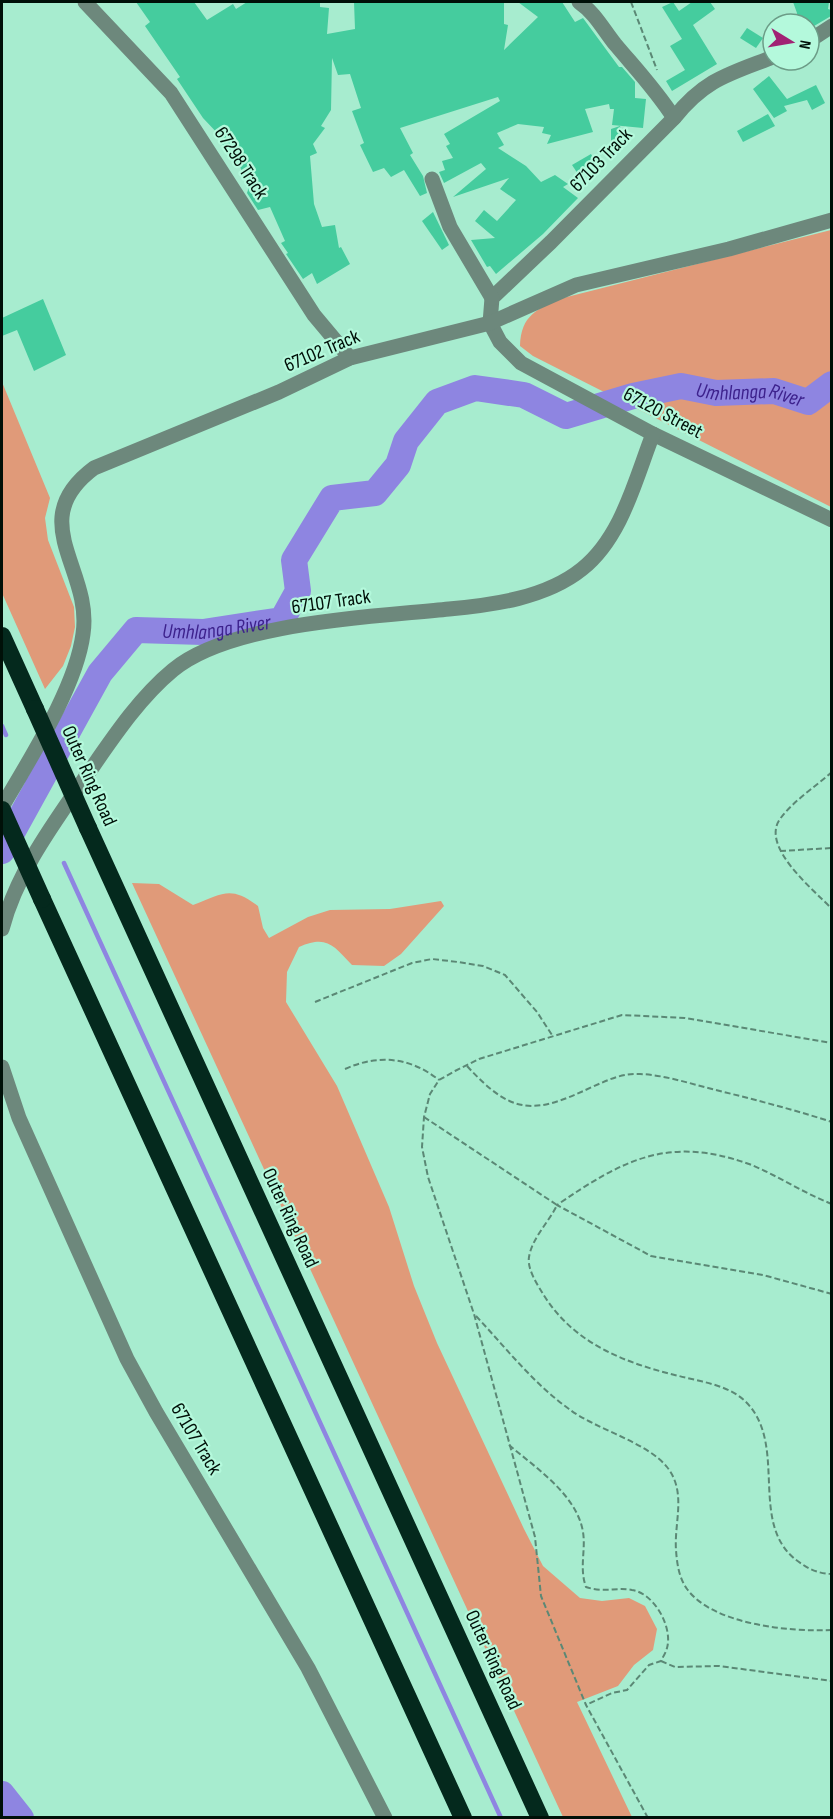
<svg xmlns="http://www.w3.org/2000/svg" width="833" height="1819" font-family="'Sofia Sans Condensed',sans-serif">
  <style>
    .green { fill: #e09a79 }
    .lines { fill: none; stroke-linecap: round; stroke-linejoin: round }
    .stream { stroke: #8e85e1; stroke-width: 4.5 }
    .river { stroke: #8e85e1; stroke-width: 26 }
    .building { fill: #45cc9e }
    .path { stroke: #5b8875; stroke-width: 2; stroke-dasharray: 6 3; stroke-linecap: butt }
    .minor { stroke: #6d887c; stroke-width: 15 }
    .highway { stroke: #04291d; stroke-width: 18 }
    .highway-bridge { stroke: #04291d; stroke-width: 18 }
    .labels { text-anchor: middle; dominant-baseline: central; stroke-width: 4.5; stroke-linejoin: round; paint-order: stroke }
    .street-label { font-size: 20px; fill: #001008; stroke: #b4f9dc }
    .water-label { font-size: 21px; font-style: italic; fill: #3d228d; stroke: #b4f9dc }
  </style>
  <rect width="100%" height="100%" fill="#a7eccf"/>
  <g class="green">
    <path d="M831 230V507L533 356 520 346C521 315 537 309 563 298Z"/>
    <polygon points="2,382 50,498 45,518 48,540 74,607 75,627 71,646 63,666 45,689 2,593"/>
    <path d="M132 883 159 884 193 905C223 894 230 885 258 906L263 928 269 938 308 917 330 910 390 909 441 901 444 906 401 954 384 966 352 965C333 945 327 935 299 947L287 972 286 1002 337 1086 389 1207 414 1286 437 1343 524 1529 543 1566 580 1598 602 1601 629 1598 645 1606 657 1629 653 1650 634 1665 618 1686 577 1702 632 1817H563Z"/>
  </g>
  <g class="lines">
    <g class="stream">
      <polyline points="2,726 6,735"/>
      <polyline points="26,779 32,797"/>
      <polyline points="64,863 501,1818"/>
    </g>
    <g class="river">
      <path id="s1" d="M2 851 100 673 136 630 203 632 282 620 298 591 294 560 332 498 375 493 398 465 406 441 437 402 475 388 524 395 566 416 633 396 681 386 716 393 774 391 808 402 832 384"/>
      <polyline points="2,1794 21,1818"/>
    </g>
  </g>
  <g class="building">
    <polygon points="136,2 194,2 207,20 233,4 236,9 247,2 320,2 320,7 329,8 327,34 355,29 354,2 504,2 504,24 508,25 504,50 538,17 518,2 562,2 575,22 583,18 619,67 622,67 635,82 635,98 646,99 643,128 612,125 614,109 610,109 609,104 585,109 593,132 547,144 551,135 542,133 544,127 518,124 497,133 504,145 498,148 526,166 541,182 555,175 568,184 563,187 578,198 543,234 496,274 490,266 487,267 471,240 495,238 475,221 484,210 497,221 516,200 500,189 509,178 453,197 486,169 481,163 444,183 439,172 445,170 442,161 453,158 446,146 450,144 444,134 500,101 498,97 400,128 413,153 410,155 423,176 427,193 420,196 404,170 391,177 384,168 373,172 360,145 364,143 352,111 361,108 350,74 338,75 332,58 331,110 321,126 325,128 313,144 317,153 310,156 314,204 322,227 335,225 339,248 341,247 350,264 317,284 312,273 303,279 286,254 288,253 281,243 285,241 270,207 258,210 247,193 249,187 232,149 228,152 218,138 220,136 203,118 177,79 180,77 145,26 150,22"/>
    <polygon points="673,2 679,11 692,2 710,2 715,9 693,25 717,64 672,91 666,81 685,70 670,46 682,39 662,7"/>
    <polygon points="793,2 829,2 828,9 831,10 831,16 809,29 809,24 796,24 797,13"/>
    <polygon points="747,28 763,38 756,48 740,38"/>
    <polygon points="769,76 787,99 816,85 825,103 812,110 807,100 784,106 787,111 774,118 753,89"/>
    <polygon points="768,114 775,126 743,142 737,131"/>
    <polygon points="620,126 625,141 611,145 611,129"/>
    <polygon points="591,154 598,167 580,177 572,165"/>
    <polygon points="433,212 449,245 442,250 422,221"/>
    <polygon points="43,299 66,355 34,371 17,330 2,336 2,318"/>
  </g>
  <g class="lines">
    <g class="path">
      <polyline points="631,2 657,70"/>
      <path d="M832 772C815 787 793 801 780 819 760 847 814 890 832 909"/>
      <polyline points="780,851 832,848"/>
      <polyline points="315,1002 412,963 432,959 458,962 483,966 505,975 537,1012 552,1035"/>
      <path d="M467 1066C512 1115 533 1115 592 1087 608 1080 622 1073 640 1074 664 1075 688 1083 712 1089 752 1099 792 1109 832 1122"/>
      <path d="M345 1069C378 1054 410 1057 439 1080"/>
      <path d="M424 1117 557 1205C549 1222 532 1238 529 1257 527 1269 537 1284 543 1294 574 1344 625 1363 679 1376 702 1382 729 1385 746 1402 790 1446 745 1529 802 1564 810 1570 821 1574 832 1574"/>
      <path d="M832 1204C803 1193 777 1175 749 1164 668 1135 623 1160 557 1205L651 1256 763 1275 832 1294"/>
      <path d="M476 1316C506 1348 533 1383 569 1409 595 1429 647 1442 667 1467 687 1492 674 1522 676 1550 677 1564 679 1578 687 1589 713 1625 791 1632 832 1630"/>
      <path d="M509 1445C536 1468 577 1495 583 1532 586 1550 579 1568 586 1587 604 1593 616 1587 632 1590 654 1593 673 1627 667 1648 666 1652 663 1657 661 1661L649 1665 627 1690 612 1693 586 1705"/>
      <polyline points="661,1661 675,1667 719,1666 832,1681"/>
      <polyline points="648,1818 586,1705 541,1596 535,1537 474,1314 428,1177 422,1147 424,1117 430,1094 439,1080 455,1071 479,1059 622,1015 685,1018 832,1043"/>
    </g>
    <g class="minor">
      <polyline points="85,2 171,93 314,315 350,358"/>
      <path d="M579 2C595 13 603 29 615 44 636 69 656 90 674 118"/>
      <polyline points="809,41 832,26"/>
      <path d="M773 57C729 74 705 79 674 118L551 242 492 298 490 323 500 342 521 363 653 434 832 520"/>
      <polyline points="432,179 450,227 492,298"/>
      <path d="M2 807C29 760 76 688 83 634 93 569 23 521 94 468L279 392 350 358 490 323 576 285 729 249 832 220"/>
      <path d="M2 929C17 872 54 823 87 775 112 739 139 698 173 670 231 622 373 617 449 609 493 605 546 598 582 569 622 537 635 480 653 434"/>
      <polyline points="2,1067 19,1118 127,1359 156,1412 308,1668 385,1818"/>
    </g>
    <g class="highway">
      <polyline points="2,636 35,709"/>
      <polyline points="88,828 540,1818"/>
      <polyline points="42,899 463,1818"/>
    </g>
    <g class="highway-bridge">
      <polyline points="35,709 88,828"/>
      <polyline points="2,810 42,899"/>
    </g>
  </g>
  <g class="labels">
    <g class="street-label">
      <text transform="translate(601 160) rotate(-46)">67103 Track</text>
      <text transform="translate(241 163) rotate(57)">67298 Track</text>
      <text transform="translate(322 351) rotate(-23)">67102 Track</text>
      <text transform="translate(663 413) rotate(28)">67120 Street</text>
      <text transform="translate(331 602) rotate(-8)">67107 Track</text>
      <text transform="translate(89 776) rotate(66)">Outer Ring Road</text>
      <text transform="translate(290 1218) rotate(65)">Outer Ring Road</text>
      <text transform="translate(196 1439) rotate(59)">67107 Track</text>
      <text transform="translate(493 1660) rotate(65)">Outer Ring Road</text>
    </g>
    <g class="water-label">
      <text stroke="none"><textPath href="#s1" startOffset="1024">Umhlanga River</textPath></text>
      <text stroke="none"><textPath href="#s1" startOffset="340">Umhlanga River</textPath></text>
    </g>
  </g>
  <rect width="833" height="1819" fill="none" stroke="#001008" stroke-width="6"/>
  <g transform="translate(791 42) rotate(101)"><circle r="28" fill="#b4f9dc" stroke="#6c9c87" stroke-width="1.5"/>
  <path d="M0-4.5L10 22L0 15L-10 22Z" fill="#a12274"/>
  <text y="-9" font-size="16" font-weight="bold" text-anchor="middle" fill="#001008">N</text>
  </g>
</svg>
